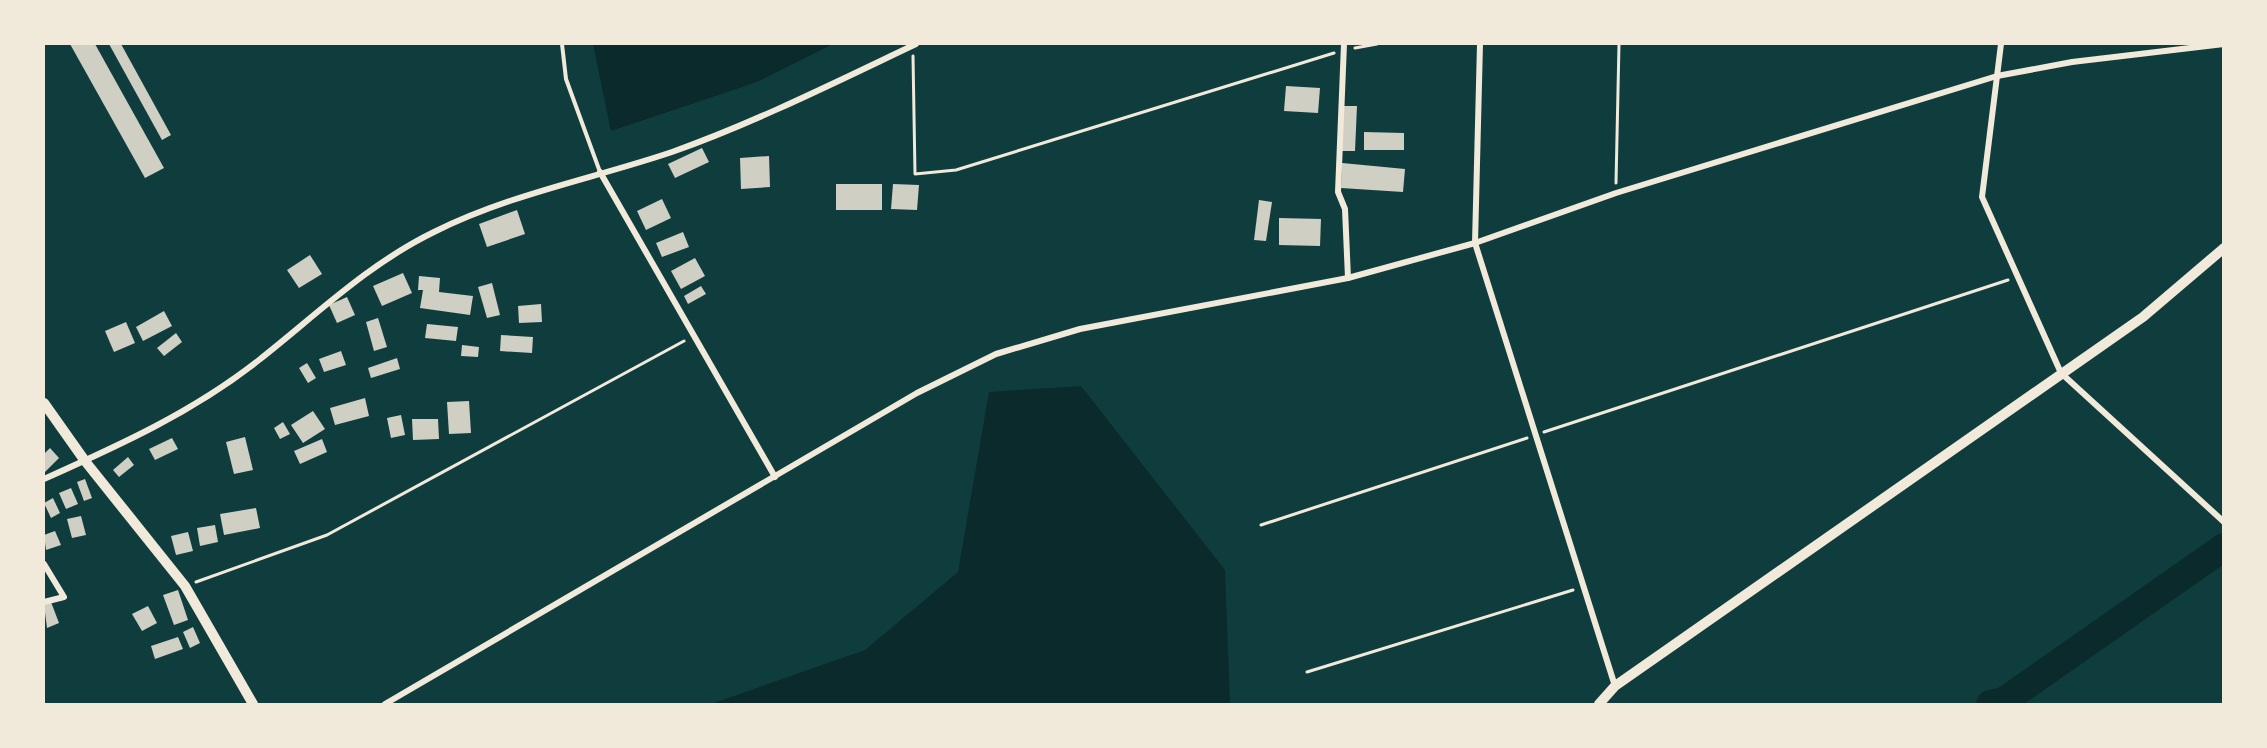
<svg xmlns="http://www.w3.org/2000/svg" width="2267" height="748" font-family="'Asap Condensed',sans-serif">
  <style>
    .water { fill: #0a2a2b }
    .lines { fill: none; stroke-linecap: round; stroke-linejoin: round }
    .stream { stroke: #0a2a2b; stroke-width: 4.5 }
    .river { stroke: #0a2a2b; stroke-width: 28 }
    .building { fill: #cfcfc3 }
    .path { stroke: #f1e9da; stroke-width: 3 }
    .service { stroke: #f1e9da; stroke-width: 4 }
    .minor { stroke: #f1e9da; stroke-width: 6 }
    .secondary { stroke: #f1e9da; stroke-width: 10 }
  </style>
  <rect width="100%" height="100%" fill="#0f3d3e"/>
  <g class="water">
    <polygon points="593,44 833,44 757,82 611,131"/>
    <polygon points="1081,386 1225,570 1230,704 711,704 865,650 958,572 989,392"/>
  </g>
  <g class="lines">
    <polyline class="stream" points="2000,704 2004,701"/>
    <polyline class="river" points="1990,704 2004,701 2224,547"/>
  </g>
  <g class="building">
    <polygon points="70,44 95,44 164,168 145,178"/>
    <polygon points="109,44 121,44 171,135 162,140"/>
    <polygon points="1286,86 1320,88 1318,113 1284,111"/>
    <polygon points="1342,106 1357,106 1355,151 1340,151"/>
    <polygon points="1364,132 1404,133 1404,150 1364,150"/>
    <polygon points="702,148 709,162 675,178 668,164"/>
    <polygon points="769,156 770,187 741,189 740,158"/>
    <polygon points="1342,163 1405,169 1403,192 1341,188"/>
    <rect x="836" y="184" width="46" height="26"/>
    <polygon points="893,184 919,185 917,210 891,209"/>
    <polygon points="662,199 671,218 646,230 637,211"/>
    <polygon points="1259,200 1272,202 1266,241 1254,240"/>
    <polygon points="517,210 525,234 487,247 479,224"/>
    <polygon points="1279,218 1321,219 1320,246 1279,245"/>
    <polygon points="683,232 689,247 662,257 656,243"/>
    <polygon points="310,255 322,274 299,288 287,270"/>
    <polygon points="695,258 705,276 681,289 671,271"/>
    <polygon points="403,273 412,293 382,306 373,286"/>
    <polygon points="419,276 440,278 439,292 473,296 470,315 420,308 423,290 418,290"/>
    <polygon points="492,283 500,315 487,318 478,287"/>
    <polygon points="701,286 706,294 688,304 684,296"/>
    <polygon points="347,297 355,315 337,323 329,305"/>
    <polygon points="541,304 542,322 519,323 518,306"/>
    <polygon points="164,311 172,326 143,341 136,327"/>
    <polygon points="378,318 387,347 374,351 366,322"/>
    <polygon points="126,322 135,343 114,352 105,331"/>
    <polygon points="427,324 458,327 456,341 425,338"/>
    <polygon points="176,333 182,342 164,356 157,348"/>
    <polygon points="501,335 533,337 532,353 500,351"/>
    <polygon points="462,345 479,347 478,357 461,356"/>
    <polygon points="341,351 346,365 324,372 319,359"/>
    <polygon points="397,358 400,369 371,378 368,368"/>
    <polygon points="307,363 316,378 308,383 299,368"/>
    <polygon points="365,398 369,416 335,425 330,408"/>
    <polygon points="469,401 471,433 449,434 447,402"/>
    <polygon points="313,411 325,429 303,443 291,425"/>
    <polygon points="401,415 405,435 391,438 387,418"/>
    <polygon points="412,419 438,419 439,439 413,440"/>
    <polygon points="283,422 290,434 280,439 274,428"/>
    <polygon points="245,437 253,470 234,474 226,442"/>
    <polygon points="172,438 178,449 155,460 149,449"/>
    <polygon points="322,439 327,452 300,464 294,451"/>
    <polygon points="50,448 59,458 44,473 44,454"/>
    <polygon points="128,457 134,465 119,477 113,470"/>
    <polygon points="85,479 92,498 84,501 77,482"/>
    <polygon points="71,488 78,504 66,509 59,493"/>
    <polygon points="53,498 60,513 51,518 44,503"/>
    <polygon points="256,508 260,528 224,535 220,514"/>
    <polygon points="81,516 86,535 72,538 67,519"/>
    <polygon points="215,525 218,542 200,546 197,528"/>
    <polygon points="55,531 61,545 46,550 44,535"/>
    <polygon points="188,532 193,551 176,555 171,536"/>
    <polygon points="178,590 188,620 174,625 163,595"/>
    <polygon points="51,602 59,623 47,628 44,605"/>
    <polygon points="148,606 157,623 142,631 132,614"/>
    <polygon points="193,627 200,643 190,648 183,632"/>
    <polygon points="178,637 183,649 155,659 151,646"/>
  </g>
  <g class="lines">
    <g class="path">
      <polyline points="1355,48 1377,44"/>
      <polyline points="913,56 915,174 956,170 1334,53"/>
      <polyline points="1616,183 1619,44"/>
      <polyline points="1544,432 2008,280"/>
      <polyline points="1261,525 1527,438"/>
      <polyline points="196,582 327,535 684,341"/>
      <polyline points="1307,672 1573,590"/>
    </g>
    <polyline class="service" points="562,44 566,79 600,172"/>
    <g class="minor">
      <polyline points="1344,44 1338,192 1345,209 1348,278"/>
      <polyline points="1480,44 1475,243 1615,686"/>
      <polyline points="2001,44 1982,197 2061,373 2224,522"/>
      <polyline points="600,172 775,477"/>
      <path d="M44 479C120 445 193 412 259 360 315 316 368 264 434 232 510 194 592 179 672 152 754 123 838 81 916 44"/>
      <polyline points="44,564 64,597 44,602"/>
      <polyline points="385,704 917,393 996,354 1080,329 1348,278 1475,243 1616,193 1997,76 2072,62 2224,44"/>
    </g>
    <g class="secondary">
      <polyline points="44,403 85,461 185,586 253,704"/>
      <polyline points="1599,704 1615,686 2143,317 2224,248"/>
    </g>
  </g>
  <rect width="2267" height="748" fill="none" stroke="#f1e9da" stroke-width="90"/>
</svg>
